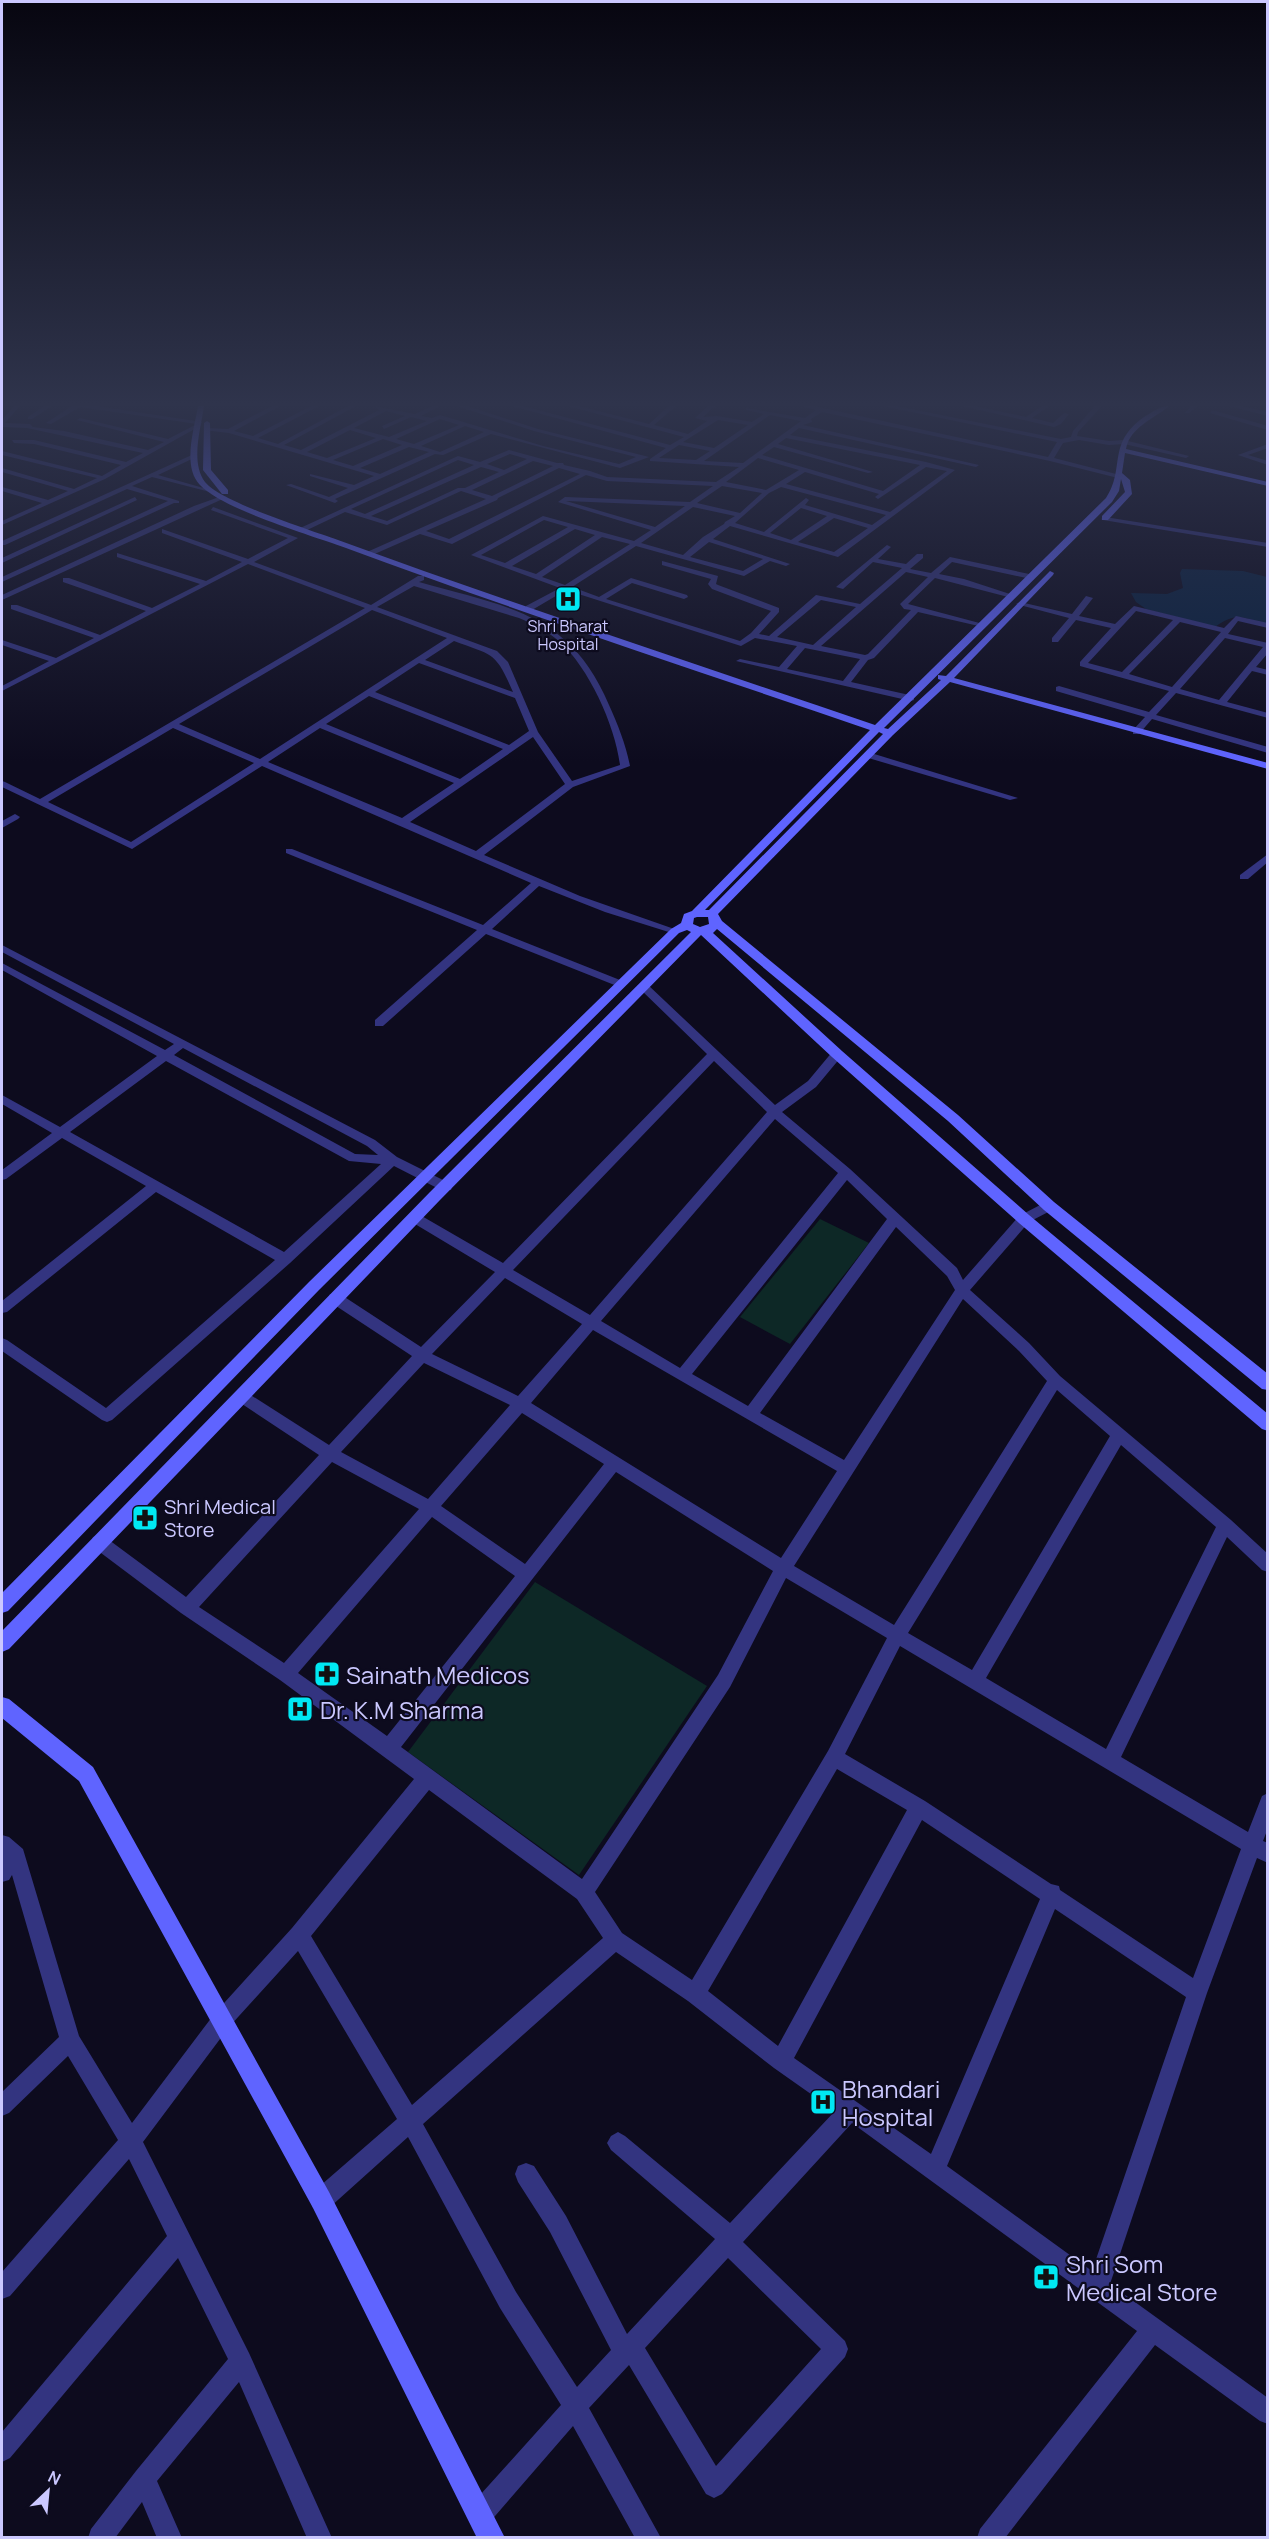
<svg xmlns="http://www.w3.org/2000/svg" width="1269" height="2539" font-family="Manrope,sans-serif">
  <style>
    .green { fill: #0d2826 }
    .water { fill: #082040 }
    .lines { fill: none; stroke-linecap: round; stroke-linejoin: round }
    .street { fill: #333480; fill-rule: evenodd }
    .secondary { fill: #5f64ff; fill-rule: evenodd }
    .labels { text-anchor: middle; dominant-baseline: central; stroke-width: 4.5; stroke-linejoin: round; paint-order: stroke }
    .far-poi-label { font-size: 16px; fill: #cbc8ff; stroke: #0d0b1e }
    .poi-label { font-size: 20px; fill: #cbc8ff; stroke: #0d0b1e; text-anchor: start }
    .near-poi-label { font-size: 24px; fill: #cbc8ff; stroke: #0d0b1e; text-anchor: start }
  </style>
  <rect width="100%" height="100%" fill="#0d0b1e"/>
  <g class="green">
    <polygon points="820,1219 869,1243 790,1344 740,1317"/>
    <polygon points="535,1582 707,1686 579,1875 408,1752"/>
  </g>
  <path class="water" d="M1182 569 1243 571 1267 577V624C1244 618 1236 611 1215 627L1146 609 1136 602 1131 593 1167 594 1183 588 1180 573Z"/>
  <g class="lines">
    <g class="street">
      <polygon points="14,406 20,406 5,423 30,424 33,427 64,431 148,450 164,442 77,420 80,418 168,439 197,424 80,407 51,424 46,423 72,406 97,406 202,422 200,426 105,479 2,525 2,521 42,503 2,491 2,487 48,500 68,491 2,472 2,468 74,489 97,478 2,455 2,451 102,476 121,465 34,444 14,443 12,440 34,440 126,462 143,453 27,428 2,427 2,420"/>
      <polygon points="44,406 52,406 32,419 28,419 28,417"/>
      <path d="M272 406H280L234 431 253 436 311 406H319L258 438 278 444 348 406H356L284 445 301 450 379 410 374 406 415 414 432 406H440L421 416 432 418 440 415 543 446 619 464 636 457 534 431 457 406H467L538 429 649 457 620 468 491 434 443 455 435 454 335 499 338 501 335 503 286 485 291 484 329 497 348 488 310 476V474L354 485 374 476 229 433 204 430 207 428 228 429ZM386 411 405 416 382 426 384 429 411 417 427 421 389 437 354 428ZM440 419 459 425 414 444 396 439ZM465 426 484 432 440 452 421 446ZM350 430 376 438 327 458 307 452ZM383 439 402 445 353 466 333 460ZM409 447 429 452 380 474 360 468Z"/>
      <path d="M512 406H523L670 445 684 437 568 406H579L649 424 669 406H676L654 425 688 434 707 421 695 418 708 406H715L703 417 717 416 752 422 764 414 746 410V408L805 418 816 410 801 406H814L1048 457 1057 442 883 406H896L1061 439 1071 437 1073 431 1095 406H1102L1078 432 1077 436 1109 441 1124 440 1189 456 1186 458 1124 444 1109 445 1079 440 1063 443 1054 458 1120 475 1118 478 1050 461 822 412 811 419 812 422 803 425 979 465 976 467 799 428 790 435 926 462 955 470 838 557 730 526 713 539 790 564 786 566 770 561 744 576 636 546 572 587 599 597 631 578 687 595 688 597 684 599 632 583 606 599 740 641 751 633 771 611 712 589 708 584 711 579 662 565V561L718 576 716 584 718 585 779 608V612L759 634 769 636 816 595 860 604 902 568 873 562 843 589 836 587 887 545 891 547 878 559 906 564 917 554H923V558L910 569 931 573 950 557 1034 575 1035 577 1031 579 952 562 939 574 964 579 1016 596 1012 598 935 578 908 604 987 625 983 627 918 612 874 658 868 660 851 682 914 696V700L911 701 736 661 740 659 779 667 797 646 755 638 741 646 566 590 532 610H526V606L560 588 471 555 543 516 634 541 651 530 558 502 565 497 690 502 713 486 607 481 586 475 452 544 420 534 370 556 366 554 367 552 486 499 461 491 387 525 345 512 305 531 298 529 458 456 480 462 509 450 557 463H563L564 465 590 471 607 477 716 482 739 467 650 461V459L666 448ZM770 415 801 421 743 463 704 461ZM718 420 748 425 714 448 683 442ZM786 438 920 465 883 491 762 455 774 447 868 473 873 472 778 444ZM679 445 710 451 696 460 659 458ZM510 454 527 459 504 470 487 464ZM758 458 799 470 766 490 726 482ZM458 460 474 465 365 514 351 509ZM533 461 553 466 492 496 472 490ZM481 467 499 472 465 488H458L387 521 371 516ZM926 467 947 471 890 512 786 484 805 472 879 494 875 497 878 499ZM559 468 580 474 449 539 426 531 497 500 498 498ZM722 486 762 493 740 513 697 503ZM781 487 886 515 872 525 805 505 809 500 806 498 764 532 735 523 769 493ZM566 501H567L685 506 655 527ZM693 507 735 516 725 522 724 524 703 537 683 555 641 543ZM801 508 827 516 791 540 770 533ZM834 518 868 528 834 552 798 542ZM544 520 568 527 505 563 481 555ZM575 529 595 535 536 574 512 566ZM602 537 630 544 565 585 542 577ZM709 542 763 559 743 571 690 557ZM906 572 928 577 900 604 904 609 911 610 868 654 865 655 821 646ZM821 600 856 607 813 645 777 637ZM805 648 860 659 843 681 787 669Z"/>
      <polygon points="962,406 975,406 1026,417 1042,406 1049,406 1032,418 1053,423 1064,413 1069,414 1061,424 1054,427"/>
      <polygon points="1191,406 1198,406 1189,413 1185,413"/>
      <polygon points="1229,406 1241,406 1268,412 1268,416"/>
      <polygon points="1212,410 1268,426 1268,430 1210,413"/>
      <polygon points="1268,444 1268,448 1248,455 1268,461 1268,465 1238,455"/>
      <polygon points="194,454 196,457 158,475 214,491 214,493 152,477 132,486 179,501 179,503 174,503 2,582 2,577 168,501 127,489 5,545 2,545 2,541"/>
      <polygon points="222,496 227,497 2,600 2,595 194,506"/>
      <polygon points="135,497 137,500 2,563 2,558"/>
      <path d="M213 507 298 538 254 562 371 605 418 576H424V580L419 582C506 607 570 612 609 705 618 725 626 745 630 766L573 787 484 855 580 896 680 931 675 934 605 912 539 886 492 929 625 982V986H617L486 934 383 1026H375V1020L477 930 286 853V849H292L483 925 531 883 262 766 132 849 2 787V781L5 782 40 799 365 608 248 564 2 691V686L49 661 2 645V640L56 658 94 638 11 609V605H17L100 635 146 611 63 582V578H69L152 608 200 584 117 557V553L206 581 242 562 162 533V529L248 559 288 538 211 510ZM414 586 519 618C533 624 547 631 559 641 589 668 615 725 620 765L572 781 538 732 508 662 497 651 377 607ZM372 610 447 638 260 759 179 724ZM454 641C494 656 495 651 513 692L425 660ZM419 663 515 698 529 731 509 745 375 692ZM369 696 503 749 460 779 326 724ZM173 728 254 763 131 842 48 802ZM320 728 454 783 402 818 268 762ZM533 737 565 784 476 851 410 822Z"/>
      <polygon points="1105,517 1268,543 1268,547 1103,520 1101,519"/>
      <path d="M1086 596 1093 598 1079 616 1115 624 1134 606 1224 628 1236 616 1268 623V628L1238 621 1228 634 1268 643V653L1256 667 1268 670V675L1252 671 1227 702 1268 713V718L1176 693 1156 715 1268 747V753L1152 719 1139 734H1133V730L1145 717 1056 691V687L1059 686 1149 712 1169 691 1080 666V662L1111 628 1076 620 1058 642H1052V638L1069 618 1016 604 1020 602 1072 614ZM1136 611 1173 620 1122 672 1088 663ZM1180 622 1221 632 1172 687 1129 674ZM1225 638 1263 647 1219 700 1180 689Z"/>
      <polygon points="865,753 871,753 1018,798 1010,800 865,757"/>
      <polygon points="15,814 20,817 18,819 2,828 2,821"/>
      <polygon points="1268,854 1268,862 1248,879 1240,879 1240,875"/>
      <path d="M2 945 375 1140 397 1157 451 1184 452 1187 451 1190H441L394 1166 290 1263 112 1420 107 1422 102 1420 2 1351V1338L7 1340 106 1408 275 1260 156 1192 7 1312 2 1313V1301L146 1186 62 1138 6 1179 2 1180V1170L52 1133 2 1104V1095L60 1127 157 1056 2 970V963L165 1050 174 1044 2 952ZM183 1048 367 1146 378 1155 355 1154 174 1055ZM166 1061 349 1161 381 1164 284 1252 70 1132Z"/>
      <path d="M643 983 647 984 775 1105 808 1081 833 1051H841L843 1054 841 1057 816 1087 782 1112 850 1169 957 1268 963 1280 1019 1216 1044 1203H1054L1055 1206 1054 1209 1029 1222 970 1290 1029 1343 1060 1376 1231 1520 1268 1554V1572L1262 1570 1227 1537 1121 1757 1248 1832 1262 1796 1268 1793V1828L1263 1841 1268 1843V1863L1257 1858 1207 1993 1110 2284 1268 2398V2424L1260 2421 1155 2345 1005 2538H977L980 2529 1137 2331 852 2123 743 2242 845 2341 848 2349 845 2357 722 2494 714 2498 706 2494 629 2365 589 2408 661 2538H635L573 2426 489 2523 480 2526 471 2523 468 2514 471 2505 561 2405 500 2308 408 2137 329 2208 321 2211 313 2208 310 2200 313 2192 397 2119 298 1951 229 2027 143 2142 249 2353 332 2538H307L239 2382 157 2481 182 2538H157L142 2502 115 2538H88L91 2529 136 2471 228 2359 178 2258 10 2458 2 2462V2432L167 2236 129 2159 10 2296 2 2299V2272L118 2140 68 2056 9 2113 2 2116V2092L59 2037 12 1875 9 1880 2 1882V1835L9 1837 23 1849 79 2036 132 2123 215 2013 292 1928 414 1779 280 1680 181 1613 93 1547 91 1542 93 1537 99 1535 105 1537 186 1597 319 1455 236 1400 234 1396 236 1392 241 1390 246 1392 329 1445 412 1356 330 1302 328 1298 330 1294H340L421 1347 495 1272 410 1221 408 1218 410 1215H420L503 1263 707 1054 639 988 637 986ZM714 1061 767 1112 590 1315 513 1270ZM775 1119 838 1173 680 1368 601 1321ZM847 1180 887 1219 748 1406 692 1374ZM896 1227 947 1276 955 1290 844 1460 760 1413ZM505 1278 582 1324 518 1396 432 1354ZM963 1299 1019 1351 1047 1381 894 1625 794 1566ZM593 1330 837 1471 781 1558 531 1403ZM424 1363 510 1405 428 1499 341 1452ZM1057 1390 1110 1436 972 1670 908 1633ZM522 1413 604 1464 525 1564 441 1506ZM1121 1445 1216 1527 1106 1749 986 1678ZM332 1462 419 1509 284 1663 199 1607ZM616 1472 773 1571 718 1675 582 1879 401 1747ZM432 1517 515 1576 387 1736 298 1673ZM786 1578 887 1638 828 1751 692 1980 622 1933 595 1892 730 1687ZM900 1646 1241 1849 1193 1978 1060 1890 1059 1886 1051 1884 925 1801 845 1754ZM837 1769 907 1810 778 2046 708 1991ZM429 1790 577 1899 603 1938 412 2105 311 1936ZM922 1820 1040 1899 931 2154 794 2058ZM1055 1909 1186 1997 1092 2271 947 2166ZM616 1952 688 2001 774 2068 835 2111 730 2223 625 2136 618 2132 611 2136 607 2143 611 2150 715 2239 627 2334 566 2216 534 2166 526 2163 518 2166 515 2174 518 2182 550 2232 611 2350 577 2387 516 2292 423 2124ZM728 2258 821 2349 716 2466 645 2348Z"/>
    </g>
    <g class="secondary">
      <path d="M198 406H204C201 428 190 462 205 482 221 502 310 530 338 540 516 605 696 664 875 725L1106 498C1126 468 1106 444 1144 417 1153 412 1159 406 1169 406 1154 419 1130 427 1126 449L1268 482V486L1125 453 1122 473 1130 480 1132 494 1108 520H1102V516L1125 492 1121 479 1119 491 1112 502 884 728 888 729 941 680 938 679V675L946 676 1050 571 1054 573 1053 575 954 678 1268 763V769L950 682 893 735 718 914 722 921 958 1115 1054 1202 1268 1374V1390L1262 1389 1044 1210 948 1121 717 929 713 933 842 1051 1029 1215 1268 1414V1431L1262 1429 1019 1223 832 1057 701 935 440 1200 9 1649 2 1652V1631L430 1192 691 932 687 930 679 933 319 1290 8 1611 2 1613V1593L309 1282 671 929 681 923 684 914 692 911 870 730C695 670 519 612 346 548 311 535 224 510 200 485 182 466 194 430 198 406ZM879 732 883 734 709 910H705ZM697 917H708L709 924 700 927 693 924 694 918Z"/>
      <polygon points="207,421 210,423 211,470 228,490 228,494 222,494 203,470 204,423"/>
      <polygon points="2,1697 9,1699 93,1767 329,2192 505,2538 477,2538 313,2208 79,1781 2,1718"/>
    </g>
  </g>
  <linearGradient id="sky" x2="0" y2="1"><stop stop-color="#070610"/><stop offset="0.53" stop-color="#2f344c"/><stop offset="1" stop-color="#2f344c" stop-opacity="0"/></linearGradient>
  <rect width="1269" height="762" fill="url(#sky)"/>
  <defs>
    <symbol id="hospital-square" viewBox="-11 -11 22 22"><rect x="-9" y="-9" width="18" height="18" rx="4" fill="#00e8f3" stroke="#0d0b1e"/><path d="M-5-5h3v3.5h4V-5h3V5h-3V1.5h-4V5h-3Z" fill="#111"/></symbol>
    <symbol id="pharmacy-square" viewBox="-11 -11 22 22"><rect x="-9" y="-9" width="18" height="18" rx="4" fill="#00e8f3" stroke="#0d0b1e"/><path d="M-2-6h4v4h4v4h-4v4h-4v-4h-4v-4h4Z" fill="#111"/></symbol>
  </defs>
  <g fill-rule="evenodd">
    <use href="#hospital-square" x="553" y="584" width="30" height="30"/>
    <use href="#pharmacy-square" x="130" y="1503" width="30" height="30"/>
    <use href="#pharmacy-square" x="312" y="1659" width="30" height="30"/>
    <use href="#hospital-square" x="285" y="1694" width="30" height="30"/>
    <use href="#hospital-square" x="808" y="2087" width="30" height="30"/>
    <use href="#pharmacy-square" x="1031" y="2262" width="30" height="30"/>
  </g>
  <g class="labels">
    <g class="far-poi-label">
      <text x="568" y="626">Shri Bharat<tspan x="568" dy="18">Hospital</tspan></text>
    </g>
    <g class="poi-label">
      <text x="164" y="1506">Shri Medical<tspan x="164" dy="23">Store</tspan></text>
    </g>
    <g class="near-poi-label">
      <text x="346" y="1674">Sainath Medicos</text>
      <text x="320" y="1709">Dr. K.M Sharma</text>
      <text x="842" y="2088">Bhandari<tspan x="842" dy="28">Hospital</tspan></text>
      <text x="1066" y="2263">Shri Som<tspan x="1066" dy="28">Medical Store</tspan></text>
    </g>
  </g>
  <rect width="1269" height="2539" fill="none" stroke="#cbc8ff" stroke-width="6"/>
  <g transform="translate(48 2491) rotate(26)" stroke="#0d0b1e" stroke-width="4.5" paint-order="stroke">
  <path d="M0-4.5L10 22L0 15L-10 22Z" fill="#cbc8ff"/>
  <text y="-9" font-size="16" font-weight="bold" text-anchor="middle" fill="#cbc8ff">N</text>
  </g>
</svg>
